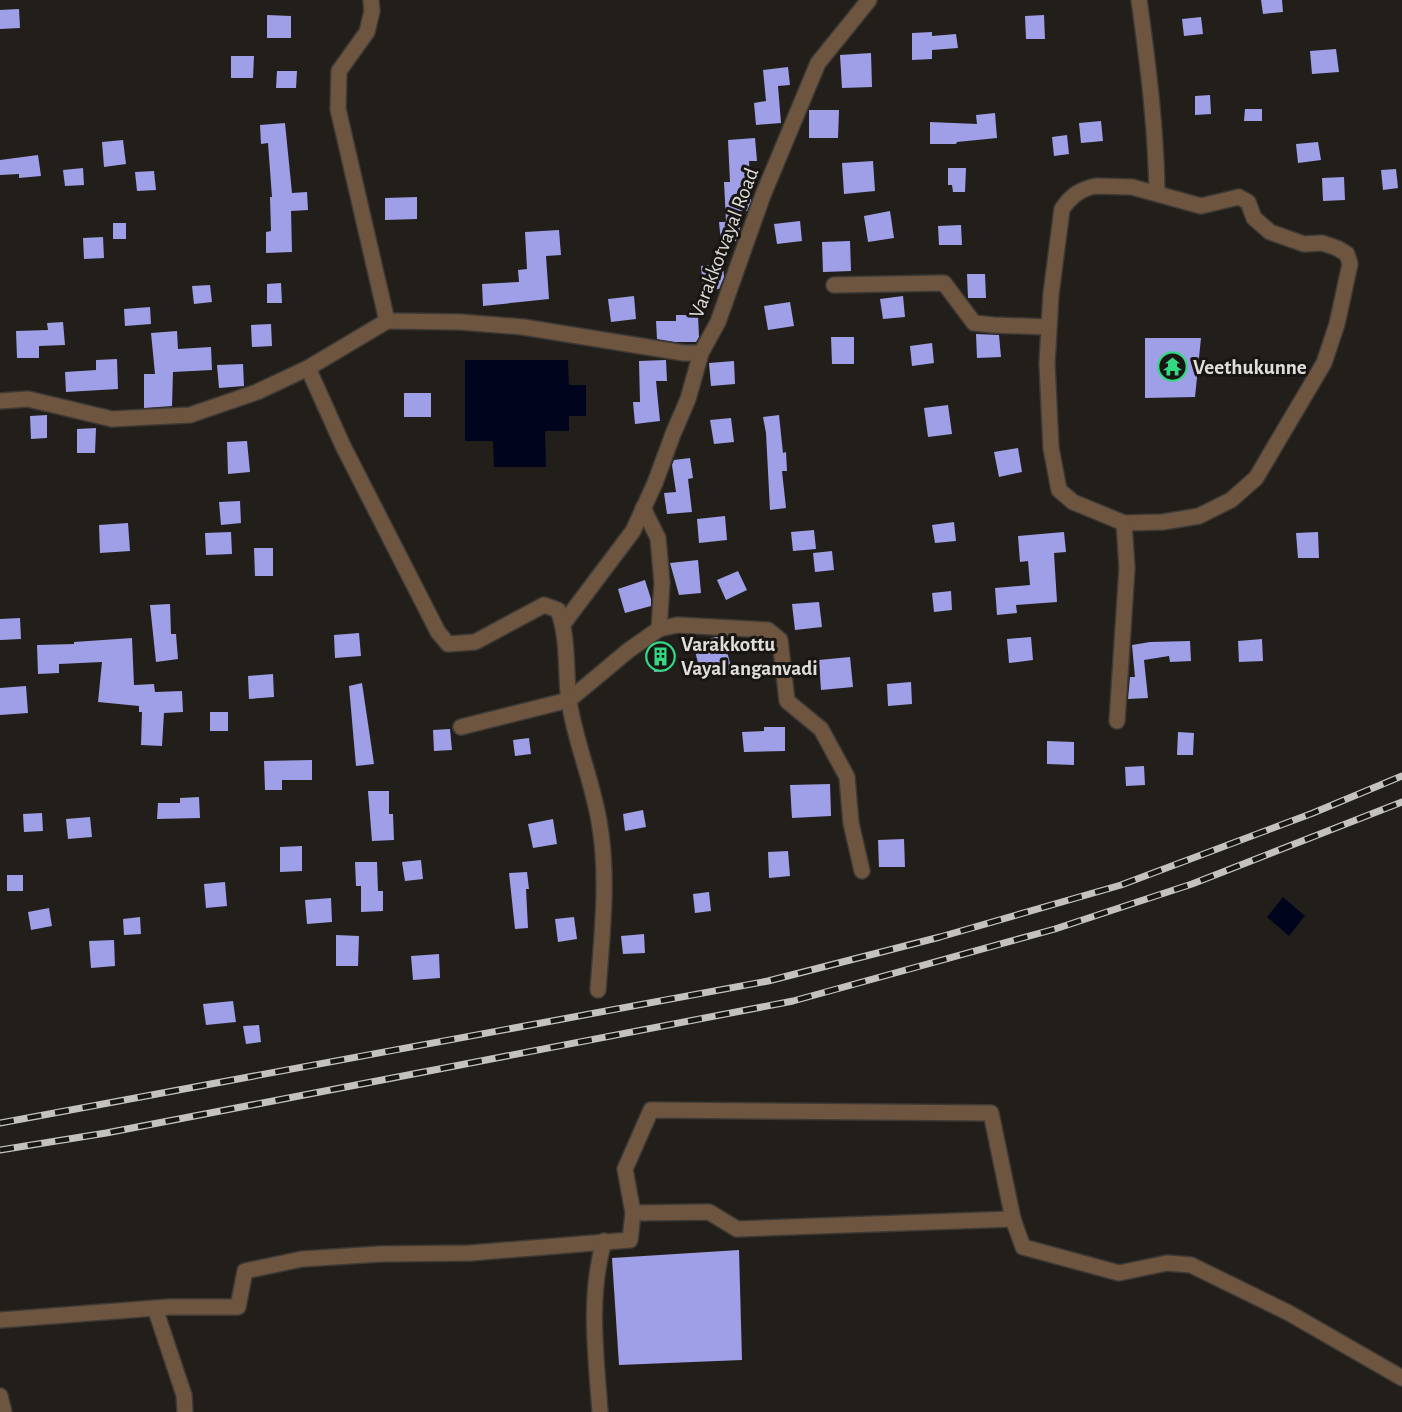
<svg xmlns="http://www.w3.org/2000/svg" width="1402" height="1412" font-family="'Alegreya Sans',sans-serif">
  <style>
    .water { fill: #00051d }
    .building { fill: #9e9fe6 }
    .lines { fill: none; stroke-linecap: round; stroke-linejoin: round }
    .minor-casing { stroke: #3d3a36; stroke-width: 18 }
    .tertiary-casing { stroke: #3d3a36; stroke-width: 18 }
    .minor { stroke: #6e5540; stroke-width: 15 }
    .tertiary { stroke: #6e5540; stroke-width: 15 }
    .rail-casing { stroke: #c4c2be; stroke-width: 7 }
    .rail { stroke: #191512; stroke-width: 4.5; stroke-dasharray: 14; stroke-linecap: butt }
    .labels { text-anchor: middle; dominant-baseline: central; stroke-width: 6; stroke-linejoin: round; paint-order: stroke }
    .street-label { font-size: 21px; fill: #e0dedb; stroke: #191512 }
    .poi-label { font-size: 21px; font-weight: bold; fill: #e0dedb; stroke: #191512; text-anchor: start }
  </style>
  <rect width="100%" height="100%" fill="#221f1b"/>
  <g class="water">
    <polygon points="465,360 568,360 569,385 586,385 586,416 569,416 569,431 545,431 546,467 494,467 493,441 465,441"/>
    <polygon points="1283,897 1305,916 1289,936 1267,917"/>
  </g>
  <g class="building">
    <polygon points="1261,0 1282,0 1283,12 1263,14"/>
    <polygon points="19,9 20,28 0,29 0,10"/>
    <polygon points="267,15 291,16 291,38 267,38"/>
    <polygon points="1044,15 1045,39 1026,39 1025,16"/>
    <polygon points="1201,17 1203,34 1184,36 1182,19"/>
    <polygon points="932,32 932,36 956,34 958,48 932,50 932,59 912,60 912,33"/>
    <polygon points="1336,49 1339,72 1312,74 1310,51"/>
    <polygon points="871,53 872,87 842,88 840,55"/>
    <polygon points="231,56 254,56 253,78 231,78"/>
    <polygon points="788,67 790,85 778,86 781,123 756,125 754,103 766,101 763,70"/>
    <polygon points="277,71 297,71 296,88 276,88"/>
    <polygon points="1210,95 1211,114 1195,115 1195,96"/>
    <polygon points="1245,109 1262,109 1262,121 1244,121"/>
    <polygon points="809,110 839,110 838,138 809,138"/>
    <polygon points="995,113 997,138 957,142 956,144 930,144 930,122 977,124 976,115"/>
    <polygon points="1101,121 1103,141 1081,143 1079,123"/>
    <polygon points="285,123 292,193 307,192 308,210 291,211 292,252 266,253 266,232 271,231 270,197 272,197 268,143 261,144 260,125"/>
    <polygon points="1067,135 1069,154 1054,156 1052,137"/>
    <polygon points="755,138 757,161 749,161 751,201 747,211 738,211 740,231 736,241 721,243 719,222 726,222 724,182 730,182 728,140"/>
    <polygon points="123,140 126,164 104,167 102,142"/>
    <polygon points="1318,142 1321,160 1298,163 1296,144"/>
    <polygon points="38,155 41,176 19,178 19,174 0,175 0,160"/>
    <polygon points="873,161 875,191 844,194 842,163"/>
    <polygon points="83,168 84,185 65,186 63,170"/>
    <polygon points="948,168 966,168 965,192 953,192 952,185 948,185"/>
    <polygon points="1396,169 1398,188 1383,190 1381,170"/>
    <polygon points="154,171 156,190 137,191 135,172"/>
    <polygon points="1344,177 1345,200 1323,201 1322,178"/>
    <polygon points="417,197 417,219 385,220 385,198"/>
    <polygon points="890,211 894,238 868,242 864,216"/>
    <polygon points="800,221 802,241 777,244 774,224"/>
    <rect x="113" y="223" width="13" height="16"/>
    <polygon points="961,225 962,245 939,245 938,226"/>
    <polygon points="559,230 561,255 546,256 549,299 483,306 482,284 519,282 518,270 527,269 525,232"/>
    <polygon points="103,237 104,258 84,259 83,238"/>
    <polygon points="850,241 851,271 823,272 822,242"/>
    <polygon points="723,264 724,277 719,289 703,290 701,266"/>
    <polygon points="967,274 985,274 986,298 968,298"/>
    <polygon points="281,283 282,303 267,303 267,284"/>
    <polygon points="210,285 212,302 194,304 192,286"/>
    <polygon points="634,296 636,319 611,322 608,299"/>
    <polygon points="903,296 905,317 883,319 880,299"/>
    <polygon points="790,302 794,326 768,330 764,306"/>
    <polygon points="150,307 151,324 125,326 124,309"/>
    <polygon points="676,315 698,315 699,337 696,342 675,342 657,339 656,321 676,321"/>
    <polygon points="63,322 65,345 39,346 39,358 17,358 16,331 48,330 47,323"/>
    <polygon points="271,324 272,346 252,347 251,325"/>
    <polygon points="177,331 178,349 211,347 212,370 173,372 172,406 144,408 144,374 155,374 151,333"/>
    <polygon points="976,334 999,335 1001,357 977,358"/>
    <polygon points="831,337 854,337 854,364 832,364"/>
    <polygon points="1145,338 1201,338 1195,397 1145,398"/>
    <polygon points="932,343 934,363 912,366 910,346"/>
    <polygon points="117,359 118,389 66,392 65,372 96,370 96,360"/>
    <polygon points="666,360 667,381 656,381 660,421 635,424 633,402 640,402 639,361"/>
    <polygon points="734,361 735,384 711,386 709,363"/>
    <polygon points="243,364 244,386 219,388 217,365"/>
    <rect x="404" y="393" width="27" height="24"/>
    <polygon points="948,405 952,434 928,437 924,408"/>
    <polygon points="47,415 47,438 31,439 30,416"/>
    <polygon points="779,415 783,453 786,452 787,471 782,471 786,508 770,510 766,433 763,417"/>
    <polygon points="731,418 734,442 714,444 710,420"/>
    <polygon points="96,428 95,453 77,453 77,429"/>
    <polygon points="247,441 250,472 228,474 227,442"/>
    <polygon points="1018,448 1022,472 999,477 994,452"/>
    <polygon points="690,458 693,478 688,479 692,512 667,514 664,493 676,492 672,465 674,460"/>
    <polygon points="240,501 241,523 221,525 219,502"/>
    <polygon points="725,516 727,540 699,543 697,519"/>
    <polygon points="954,522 956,541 935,543 932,525"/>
    <polygon points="128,523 130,551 100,553 99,525"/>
    <polygon points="814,530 816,549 793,551 791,532"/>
    <polygon points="231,532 232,554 206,555 205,533"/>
    <polygon points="1064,532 1066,552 1054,553 1057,602 1016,605 1017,613 997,615 995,588 1030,585 1028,561 1020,562 1018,536"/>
    <polygon points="1318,532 1319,558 1298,558 1296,533"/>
    <polygon points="254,548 273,548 273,576 255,576"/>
    <polygon points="832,551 834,570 815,572 813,553"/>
    <polygon points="698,560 701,593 679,595 670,563"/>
    <polygon points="738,571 747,590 726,600 717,580"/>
    <polygon points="645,580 651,599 651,606 625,613 618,589"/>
    <polygon points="951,591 952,610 934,612 932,593"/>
    <polygon points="819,602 822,627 795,630 792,604"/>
    <polygon points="170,604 171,634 176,634 178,659 156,662 150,605"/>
    <polygon points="20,618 21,639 0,640 0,619"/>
    <polygon points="359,633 361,656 335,658 334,635"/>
    <polygon points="716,637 723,637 732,670 702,679 693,643"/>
    <polygon points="1031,637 1033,660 1009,663 1007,639"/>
    <polygon points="132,638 134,685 154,684 155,692 182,691 183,712 164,713 162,746 141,745 142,712 139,712 139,706 98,702 102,662 59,664 59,673 38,674 37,645 74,644 74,642"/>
    <polygon points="1262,639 1263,661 1239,662 1238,641"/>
    <polygon points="1190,641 1191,661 1170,662 1169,656 1144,660 1148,698 1128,699 1130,677 1135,677 1132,645 1150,642"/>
    <polygon points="666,648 670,662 667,662 667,671 654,672 654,664 649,664 649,649"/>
    <polygon points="850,657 853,687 821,690 819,660"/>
    <polygon points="273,674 274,697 249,699 248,676"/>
    <polygon points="911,682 912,704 888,706 887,684"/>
    <polygon points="362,683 374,764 356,766 349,686"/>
    <polygon points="26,686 28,713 0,715 0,688"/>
    <rect x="210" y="712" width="18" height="19"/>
    <polygon points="764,727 785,727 785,751 744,752 742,732 764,731"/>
    <polygon points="450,729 452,750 434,751 433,730"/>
    <polygon points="1178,732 1194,733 1193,755 1177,755"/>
    <polygon points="529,738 531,754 515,756 513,740"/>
    <polygon points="1047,741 1074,742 1074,765 1047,764"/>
    <polygon points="312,760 312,780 282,780 282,790 265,790 264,761"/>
    <polygon points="1144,766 1145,785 1126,786 1125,767"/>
    <polygon points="830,784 831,816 792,818 790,785"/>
    <polygon points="368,791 389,791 389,814 393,814 394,840 372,841"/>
    <polygon points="199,797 200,818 157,819 158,803 180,803 180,798"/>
    <polygon points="643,810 646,827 625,831 623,814"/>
    <polygon points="42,813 43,831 24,832 23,814"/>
    <polygon points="90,817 92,837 68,839 66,819"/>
    <polygon points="553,819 557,844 533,848 528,824"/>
    <polygon points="904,839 905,867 879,867 878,840"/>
    <polygon points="302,846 302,871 280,872 280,847"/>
    <polygon points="788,851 790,876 769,878 768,852"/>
    <polygon points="421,860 423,879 405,881 402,862"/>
    <polygon points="355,862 377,862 378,891 383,891 383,911 361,912 361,886 356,886"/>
    <polygon points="527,872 529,889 526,889 528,928 515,929 509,873"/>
    <rect x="7" y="875" width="16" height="16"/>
    <polygon points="225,882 227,906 206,908 204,884"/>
    <polygon points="709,892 711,911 695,913 693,894"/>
    <polygon points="331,898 332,922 307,924 305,900"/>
    <polygon points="49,908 52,926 31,930 28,912"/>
    <polygon points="140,917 141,934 124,935 123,919"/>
    <polygon points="574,917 577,939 558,942 555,919"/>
    <polygon points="644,934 645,953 623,954 621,936"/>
    <polygon points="336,935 359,936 358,966 336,966"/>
    <polygon points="114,940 115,966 91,968 89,941"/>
    <polygon points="439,954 440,978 413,980 411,956"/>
    <polygon points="233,1001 236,1022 206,1025 203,1004"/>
    <polygon points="259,1025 261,1042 246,1044 243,1026"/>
    <polygon points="739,1250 742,1360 619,1365 612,1258"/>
  </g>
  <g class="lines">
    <defs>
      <g id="minor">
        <path d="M1139 0C1148 64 1156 128 1157 193"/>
        <path d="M1096 186 1132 187 1201 206 1239 197 1248 202 1254 218 1270 232 1304 244 1322 243 1337 248 1347 254 1350 264 1337 324 1324 363 1256 478 1231 500 1199 516 1163 522 1124 523 1073 502 1059 490 1051 448 1047 363 1051 294 1062 209C1071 196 1080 189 1096 186Z"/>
        <polyline points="834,285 944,283 974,323 993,325 1049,327"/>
        <polyline points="387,321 460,322 523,327 684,353 701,353 718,322 763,195 818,63 869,0"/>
        <path d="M308 368 343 446 438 632 448 644 475 642 544 605 558 610C569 639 565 671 569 701 575 741 592 780 599 821 609 876 602 934 598 990"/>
        <polyline points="0,401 28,399 112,419 190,415 257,392 308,368 387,321 338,109 339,71 367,32 372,11 371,0"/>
        <polyline points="563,624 633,531 655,483 673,434 688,399 701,353"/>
        <polyline points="659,629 677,625 768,630 780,640 787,701 821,729 847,777 851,823 862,871"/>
        <polyline points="1117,721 1127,568 1124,523"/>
        <polyline points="461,727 569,700 629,650 659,629 662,583 658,538 643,508"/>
        <polyline points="633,1213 625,1169 651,1110 991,1113 1013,1219"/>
        <polyline points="155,1308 184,1395 185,1412"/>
        <polyline points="0,1320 169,1307 238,1307 245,1271 302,1259 380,1254 470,1253 630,1240 633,1213 709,1212 737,1229 1013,1219 1023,1247 1119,1273 1167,1263 1191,1265 1289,1313 1402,1378"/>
        <path d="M600 1412C596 1355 588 1297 604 1241"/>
      </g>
      <polyline id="tertiary" points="0,1396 4,1412"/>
    </defs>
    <use href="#minor" class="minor-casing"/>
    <use href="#tertiary" class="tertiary-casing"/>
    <use href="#minor" class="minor"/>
    <use href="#tertiary" class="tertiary"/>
    <defs>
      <g id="rail">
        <polyline points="0,1123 768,981 940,937 1121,885 1313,813 1402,776"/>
        <polyline points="0,1150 106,1133 793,1001 1055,929 1192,884 1402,802"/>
      </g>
    </defs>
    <use href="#rail" class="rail-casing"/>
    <use href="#rail" class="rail"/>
  </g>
  <defs>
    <symbol id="temple-ring" viewBox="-11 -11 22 22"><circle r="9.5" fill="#191512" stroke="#32d882" stroke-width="1.5"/><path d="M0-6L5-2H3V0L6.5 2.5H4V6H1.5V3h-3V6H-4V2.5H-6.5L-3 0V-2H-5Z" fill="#32d882"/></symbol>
    <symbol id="building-ring" viewBox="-11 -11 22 22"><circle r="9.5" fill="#191512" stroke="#32d882" stroke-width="1.5"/><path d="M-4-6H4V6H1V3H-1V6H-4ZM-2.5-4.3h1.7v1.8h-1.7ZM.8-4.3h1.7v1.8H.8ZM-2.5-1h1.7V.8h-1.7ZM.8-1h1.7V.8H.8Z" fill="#32d882"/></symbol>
  </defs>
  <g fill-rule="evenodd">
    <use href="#temple-ring" x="1156" y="350" width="33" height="33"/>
    <use href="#building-ring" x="644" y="640" width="33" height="33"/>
  </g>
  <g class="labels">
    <g class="street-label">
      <text transform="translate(724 243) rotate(-69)">Varakkotvayal Road</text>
    </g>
    <g class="poi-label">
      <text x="1193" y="367">Veethukunne</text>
      <text x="681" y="644">Varakkottu<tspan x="681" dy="24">Vayal anganvadi</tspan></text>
    </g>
  </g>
</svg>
